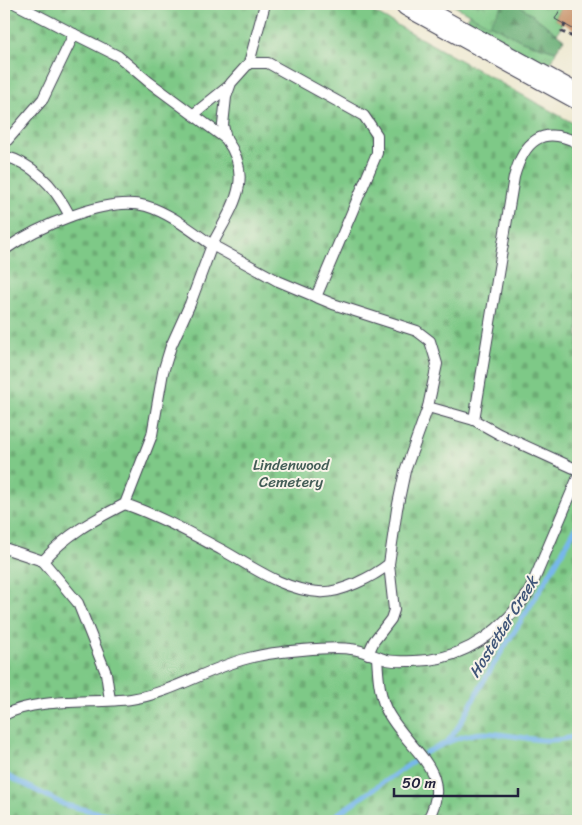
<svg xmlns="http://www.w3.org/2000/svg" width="582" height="825" font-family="Sriracha,sans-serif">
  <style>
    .grass { fill: url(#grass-tufts); stroke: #507661 }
    .forest { fill: url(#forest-firs); stroke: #446858 }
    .cemetery { fill: url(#cemetery-stones); stroke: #507661 }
    .park { fill: url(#park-crowns); stroke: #507661 }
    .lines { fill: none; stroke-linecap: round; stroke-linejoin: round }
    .stream { stroke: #77b7eb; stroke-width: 5 }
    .building { fill: #cc9b76 }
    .service-casing { stroke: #414052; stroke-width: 12 }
    .tertiary-casing { stroke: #414052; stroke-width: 26 }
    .path { stroke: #414052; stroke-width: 3; stroke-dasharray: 4 4; stroke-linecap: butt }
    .service { stroke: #fff; stroke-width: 10 }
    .tertiary { stroke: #fff; stroke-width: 24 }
    .labels { text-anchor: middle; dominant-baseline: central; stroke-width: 4; stroke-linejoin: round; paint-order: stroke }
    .park-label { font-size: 15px; fill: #425c56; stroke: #f7f3e8 }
    .water-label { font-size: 16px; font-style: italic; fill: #405679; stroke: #f7f3e8 }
  </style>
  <defs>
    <pattern id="grass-tufts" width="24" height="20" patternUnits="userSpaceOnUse" patternTransform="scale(1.25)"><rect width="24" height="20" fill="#7ec987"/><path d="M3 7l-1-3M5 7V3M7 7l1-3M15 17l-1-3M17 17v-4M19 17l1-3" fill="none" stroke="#6dac75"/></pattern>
    <pattern id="forest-firs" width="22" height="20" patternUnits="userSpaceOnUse" patternTransform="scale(1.25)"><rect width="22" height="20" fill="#66ad74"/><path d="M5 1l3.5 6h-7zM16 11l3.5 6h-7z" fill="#548c60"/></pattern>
    <pattern id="cemetery-stones" width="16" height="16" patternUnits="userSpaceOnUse" patternTransform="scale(1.25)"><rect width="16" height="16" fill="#7ec987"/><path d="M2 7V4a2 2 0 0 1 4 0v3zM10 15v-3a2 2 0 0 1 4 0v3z" fill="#6dac75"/></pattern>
    <pattern id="park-crowns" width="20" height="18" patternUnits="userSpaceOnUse" patternTransform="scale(1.25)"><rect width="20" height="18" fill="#7ec987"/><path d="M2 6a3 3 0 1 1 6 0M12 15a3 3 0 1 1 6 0" fill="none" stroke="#6dac75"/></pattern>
  </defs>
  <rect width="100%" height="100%" fill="#f7f3e8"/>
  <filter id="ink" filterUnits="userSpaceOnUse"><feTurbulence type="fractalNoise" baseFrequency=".02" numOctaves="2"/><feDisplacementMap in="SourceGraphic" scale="10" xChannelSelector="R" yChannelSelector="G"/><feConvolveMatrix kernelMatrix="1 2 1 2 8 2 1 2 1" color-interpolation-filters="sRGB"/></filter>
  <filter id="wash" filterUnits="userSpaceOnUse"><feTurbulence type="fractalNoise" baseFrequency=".0096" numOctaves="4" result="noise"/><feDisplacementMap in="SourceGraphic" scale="20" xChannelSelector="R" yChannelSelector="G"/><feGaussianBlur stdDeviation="1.12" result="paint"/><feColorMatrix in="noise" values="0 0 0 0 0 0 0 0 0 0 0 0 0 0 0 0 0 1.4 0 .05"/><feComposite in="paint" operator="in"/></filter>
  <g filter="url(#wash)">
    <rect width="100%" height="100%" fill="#eee9d1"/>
    <g class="grass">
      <polygon points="518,4 563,4 555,19 563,23 557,34"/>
      <polygon points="469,13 522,41 556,51 552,61 545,65 467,23"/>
    </g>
    <polygon class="forest" points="451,4 518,4 564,39 556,51 522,41"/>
    <polygon class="cemetery" points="4,4 359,4 578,126 578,821 4,821"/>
    <polygon class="park" points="451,4 503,4 489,25"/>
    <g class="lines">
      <g class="stream">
        <path d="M447 742C465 721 473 697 488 674 518 624 551 576 578 523"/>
        <path d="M425 753C444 744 462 734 483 733 518 733 543 748 578 735"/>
        <polyline points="4,774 65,805 136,821"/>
        <polyline points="327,821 416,760"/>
      </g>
    </g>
    <g id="blocks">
      <polygon class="building" points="563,4 578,4 578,32 555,19"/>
    </g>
  </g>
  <g filter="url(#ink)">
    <use href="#blocks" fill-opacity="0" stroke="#414052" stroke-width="1"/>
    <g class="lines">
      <defs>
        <g id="service">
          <polyline points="16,4 74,34"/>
          <polyline points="249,63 268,63 364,116 377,135 377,153 316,297"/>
          <polyline points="194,114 229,86"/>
          <polyline points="226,139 223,125 226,97 231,83 249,63 265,4"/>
          <path d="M4 144 43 99 74 34 118 56 149 82 226 139C255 179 232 207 212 245L278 281 333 304 417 331 430 341 437 364 428 407 474 420 499 434 578 470"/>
          <path d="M4 156C35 164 56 189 70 216"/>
          <path d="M4 250C35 228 108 195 146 206 170 213 192 231 212 245L190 304 171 346 163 372 152 435 125 504C92 521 68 533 43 561L4 548"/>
          <path d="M474 420 514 177C524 141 542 125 578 143"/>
          <path d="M125 504C159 516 190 533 222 550 253 567 283 590 319 592 340 594 374 576 389 564"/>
          <polyline points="43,561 78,603 106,673 110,700"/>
          <polyline points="368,654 374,641 391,619 394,610 389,564 397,509 405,471 428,407"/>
          <path d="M377 657C378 674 379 693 386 709 406 750 457 770 427 821"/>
          <path d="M4 715C39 697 92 704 131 699 174 693 211 666 253 657 272 652 332 646 351 649 364 650 375 657 387 660 396 662 405 661 414 661 464 660 501 632 529 592L578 477"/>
        </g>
        <polyline id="tertiary" points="408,4 578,97"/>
      </defs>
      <use href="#service" class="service-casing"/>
      <use href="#tertiary" class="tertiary-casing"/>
      <g class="path">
        <polyline points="565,24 562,32 573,37 576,30"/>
        <polyline points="573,37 578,40"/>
      </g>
      <use href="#service" class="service"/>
      <use href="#tertiary" class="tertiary"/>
    </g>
  </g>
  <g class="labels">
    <g class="park-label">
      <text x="291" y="465">Lindenwood<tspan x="291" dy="17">Cemetery</tspan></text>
    </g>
    <g class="water-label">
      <text transform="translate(503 627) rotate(-58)">Hostetter Creek</text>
    </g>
  </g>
  <rect width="582" height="825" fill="none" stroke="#f7f3e8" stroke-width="20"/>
  <path d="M394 788v8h124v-8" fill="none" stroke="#22223b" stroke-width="2.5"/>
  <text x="402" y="788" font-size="15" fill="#22223b" stroke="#f7f3e8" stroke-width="4" paint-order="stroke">50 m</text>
</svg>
